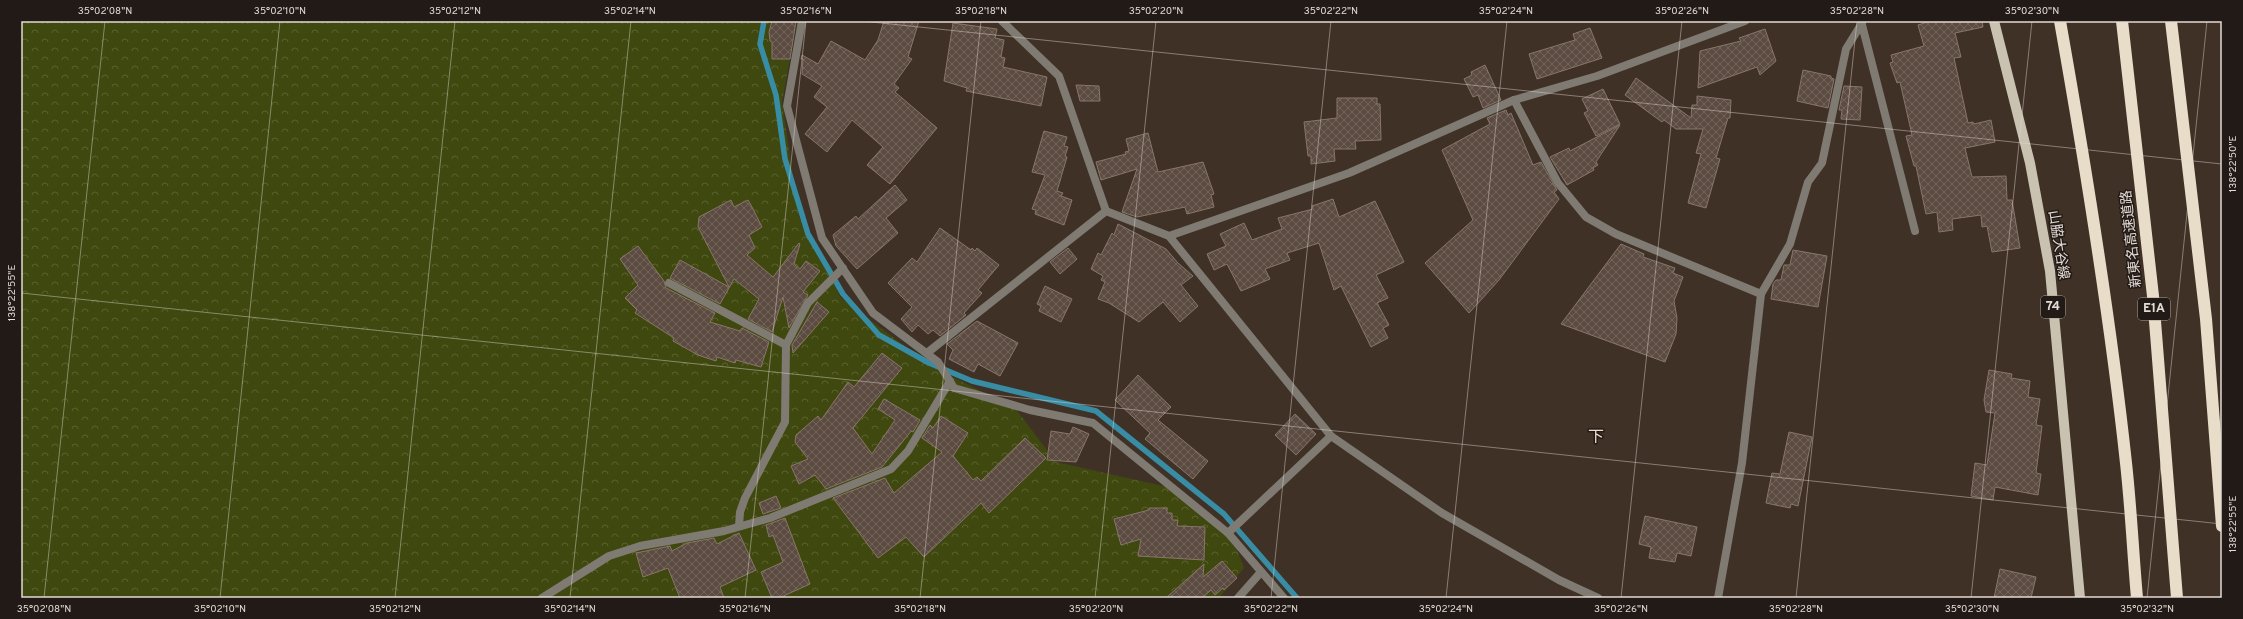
<svg xmlns="http://www.w3.org/2000/svg" width="2243" height="619" font-family="Overpass,'Noto Sans JP',sans-serif">
  <style>
    .forest { fill: url(#forest-crowns) }
    .lines { fill: none; stroke-linecap: round; stroke-linejoin: round }
    .stream { stroke: #388da5; stroke-width: 5.5 }
    .building { fill: url(#building-cross-hatch); stroke: #88766a }
    .street { stroke: #7f7b73; stroke-width: 8 }
    .primary { stroke: #c9c2b1; stroke-width: 10 }
    .highway { stroke: #e7ddc9; stroke-width: 12 }
    .ticks { fill: none; stroke: #e4dad4; stroke-width: 1; stroke-opacity: 0.45 }
    .labels { text-anchor: middle; dominant-baseline: central; stroke-width: 3; stroke-linejoin: round; paint-order: stroke }
    .shield { fill: #211a16; stroke: #aaa09b; stroke-width: 1 }
    .shield-label { font-size: 13px; font-weight: bold; fill: #e4dad4 }
    .street-label { font-size: 14px; fill: #e4dad4; stroke: #211a16 }
    .quarter-label { font-size: 16px; fill: #efdbce; stroke: #211a16 }
    .neatline { fill: none; stroke: #e4dad4; stroke-width: 1.5 }
    .ticks-label { font-size: 10px; text-anchor: middle; fill: #e4dad4 }
  </style>
  <defs>
    <pattern id="forest-crowns" width="20" height="18" patternUnits="userSpaceOnUse"><rect width="20" height="18" fill="#3f480e"/><path d="M2 6a3 3 0 1 1 6 0M12 15a3 3 0 1 1 6 0" fill="none" stroke="#5b6230"/></pattern>
    <pattern id="building-cross-hatch" width="8" height="8" patternUnits="userSpaceOnUse"><rect width="8" height="8" fill="#5b4b40"/><path d="M0 0l8 8M0 8l8-8" fill="none" stroke="#72645b"/></pattern>
  </defs>
  <rect width="100%" height="100%" fill="#403126"/>
  <polygon class="forest" points="21,21 797,21 782,102 799,216 841,298 931,366 1015,408 1056,462 1181,490 1231,534 1244,568 1219,598 21,598"/>
  <g class="lines">
    <polyline class="stream" points="764,21 760,44 776,95 785,159 808,234 843,294 879,335 929,363 972,381 1096,411 1224,514 1297,598"/>
  </g>
  <g class="building">
    <polygon points="772,21 796,21 790,59 772,59 772,42 770,41 769,32"/>
    <polygon points="884,21 919,21 908,57 912,59 894,84 899,88 895,92 937,128 890,184 867,165 883,147 852,120 827,152 805,134 827,107 814,97 822,86 802,74 803,59 801,59 802,55 818,64 831,41 865,60 878,40"/>
    <polygon points="1931,21 1982,21 1983,27 1955,33 1961,57 1954,58 1968,123 1973,122 1974,124 1991,120 1995,142 1965,148 1972,177 2006,176 2007,200 2012,200 2020,248 1992,252 1987,226 1982,227 1981,215 1952,219 1953,230 1939,232 1937,212 1926,214 1916,166 1914,166 1906,136 1912,135 1900,82 1897,83 1890,63 1893,62 1891,55 1924,46 1918,25"/>
    <polygon points="953,23 997,29 995,38 1004,40 1001,57 1005,58 1003,67 1047,77 1041,106 966,91 967,88 944,81"/>
    <polygon points="1590,28 1602,58 1537,79 1529,54 1575,40 1573,34"/>
    <polygon points="1765,29 1776,61 1760,75 1757,67 1698,88 1700,51 1741,41 1739,38"/>
    <polygon points="1485,65 1501,100 1483,108 1478,95 1473,97 1464,79 1472,75 1471,72"/>
    <polygon points="1803,70 1831,76 1831,78 1834,79 1828,108 1797,101"/>
    <polygon points="1636,78 1691,118 1692,105 1697,105 1697,96 1731,100 1730,118 1728,118 1716,158 1720,159 1706,208 1688,203 1701,154 1696,153 1703,129 1676,129 1664,120 1662,122 1625,95"/>
    <polygon points="1076,85 1099,86 1100,101 1080,101"/>
    <polygon points="1844,86 1862,87 1860,120 1841,119 1842,110 1839,110"/>
    <polygon points="1603,89 1620,124 1596,136 1584,113 1588,111 1582,99"/>
    <polygon points="1337,98 1377,98 1377,104 1380,104 1381,140 1355,141 1356,149 1334,149 1335,161 1311,164 1311,156 1308,156 1304,122 1337,118"/>
    <polygon points="1506,110 1508,115 1511,113 1533,165 1541,162 1557,190 1554,192 1559,199 1499,280 1469,313 1425,263 1473,220 1442,150 1490,124 1487,118"/>
    <polygon points="1620,125 1596,162 1598,165 1593,168 1594,170 1567,185 1550,157 1569,148 1570,151"/>
    <polygon points="1044,131 1067,137 1064,146 1068,147 1065,156 1067,157 1057,191 1063,193 1061,196 1072,200 1064,225 1035,214 1036,210 1032,209 1045,175 1032,172"/>
    <polygon points="1148,133 1158,172 1203,162 1214,194 1211,195 1214,207 1187,214 1185,207 1137,217 1122,212 1137,169 1101,180 1096,162 1126,154 1125,152 1129,151 1126,139"/>
    <polygon points="895,185 907,200 886,218 898,233 857,269 836,246 833,235 856,216 858,219"/>
    <polygon points="1333,199 1339,217 1375,201 1404,262 1376,275 1388,298 1377,303 1389,325 1383,328 1388,338 1371,347 1341,286 1334,290 1319,243 1287,253 1290,260 1265,269 1270,279 1241,291 1227,264 1214,270 1207,254 1226,246 1220,234 1244,223 1252,240 1282,229 1278,218 1313,209 1312,206"/>
    <polygon points="731,200 734,207 748,200 752,207 762,227 749,235 755,248 747,255 773,277 799,243 800,244 794,264 800,269 806,261 820,271 803,292 808,295 789,328 783,297 772,332 748,319 759,299 734,279 720,304 670,278 680,260 729,287 698,227 699,217"/>
    <polygon points="1118,224 1166,249 1178,263 1193,276 1181,285 1198,306 1180,322 1163,302 1139,322 1109,303 1098,299 1105,282 1101,280 1103,276 1091,269 1098,253 1101,255 1112,233 1114,235"/>
    <polygon points="940,228 971,250 972,248 975,251 977,248 999,265 978,290 982,293 964,313 966,315 940,336 933,330 928,334 918,325 912,332 901,319 912,307 888,283 912,258 917,262"/>
    <polygon points="1621,244 1644,254 1643,257 1675,268 1673,273 1683,277 1674,301 1677,318 1676,334 1665,362 1561,324"/>
    <polygon points="638,246 664,281 666,288 715,313 710,322 740,331 742,328 769,342 761,367 736,360 735,363 717,357 716,361 698,355 673,341 674,338 635,313 637,310 625,298 638,285 620,259"/>
    <polygon points="1068,248 1077,259 1060,274 1050,262"/>
    <polygon points="1793,250 1827,256 1818,307 1771,299 1773,284 1776,280 1781,280 1784,265 1790,265"/>
    <polygon points="1045,286 1072,299 1061,322 1039,311 1041,306 1037,304"/>
    <polygon points="817,302 829,312 793,353 792,345"/>
    <polygon points="977,321 1018,343 1000,376 978,364 974,372 949,359 953,350 947,344"/>
    <polygon points="882,353 902,368 853,428 872,454 895,420 878,409 884,399 920,420 913,432 911,431 908,435 882,467 826,489 815,475 799,484 791,466 808,459 795,442 796,435 818,416 821,420 848,382 854,387"/>
    <polygon points="1989,370 2012,374 2011,378 2030,381 2028,397 2040,399 2036,425 2042,426 2036,473 2041,474 2038,495 1995,487 1993,500 1971,496 1975,463 1987,465 1995,413 1986,412 1984,400"/>
    <polygon points="1138,375 1171,407 1158,420 1208,461 1193,479 1145,439 1150,433 1115,400"/>
    <polygon points="1295,414 1316,434 1296,455 1275,435"/>
    <polygon points="941,416 968,433 953,456 973,480 977,477 981,481 1025,438 1046,458 989,513 981,503 924,557 906,537 878,558 833,498 885,478 894,493 942,452 922,438 930,425 933,428"/>
    <polygon points="1073,427 1089,434 1076,462 1047,460 1051,431 1070,434"/>
    <polygon points="1789,432 1812,437 1798,506 1791,504 1790,508 1766,503 1772,473 1780,474"/>
    <polygon points="776,496 781,508 763,514 759,503"/>
    <polygon points="1149,508 1167,508 1167,513 1172,513 1172,520 1178,520 1177,526 1205,527 1204,560 1138,556 1141,539 1121,545 1114,519 1149,510"/>
    <polygon points="1645,516 1697,527 1691,556 1677,553 1675,562 1649,558 1651,547 1639,544"/>
    <polygon points="785,518 810,584 779,598 772,598 761,572 783,562 773,535 769,537 766,525"/>
    <polygon points="739,533 756,570 720,587 724,598 680,598 668,568 643,577 636,553 670,546 672,551 687,543 714,538 717,544"/>
    <polygon points="1222,561 1237,578 1224,590 1223,588 1215,595 1211,590 1202,598 1166,598 1204,564 1203,577"/>
    <polygon points="2000,569 2036,577 2031,598 1994,598"/>
  </g>
  <g class="lines">
    <g class="street">
      <polyline points="802,21 787,106 822,238 873,313 938,362 954,388 1030,410 1093,423 1228,533 1284,598"/>
      <polyline points="1002,21 1059,76 1106,211 1169,236 1331,436 1442,513 1559,580 1598,598"/>
      <polyline points="1861,21 1915,231"/>
      <polyline points="1514,100 1558,183 1586,217 1616,234 1761,294"/>
      <polyline points="1169,236 1349,173 1514,100 1597,76 1745,21"/>
      <polyline points="669,283 786,345"/>
      <polyline points="927,353 1106,211"/>
      <polyline points="739,526 740,512 745,498 785,422 786,345 808,303 843,268"/>
      <polyline points="1228,533 1331,436"/>
      <polyline points="542,598 609,556 640,546 724,531 770,518 891,469 908,451 950,381"/>
      <polyline points="1238,598 1261,572"/>
      <polyline points="1718,598 1742,463 1761,294 1790,244 1808,182 1822,163 1846,49 1862,23"/>
    </g>
    <polyline class="primary" points="1994,21 2030,163 2050,271 2080,598"/>
    <g class="highway">
      <path d="M2060 21C2086 168 2110 315 2126 463 2131 508 2133 553 2137 598"/>
      <polyline points="2122,21 2153,296 2177,598"/>
      <polyline points="2171,21 2206,319 2222,526"/>
    </g>
  </g>
  <path class="ticks" d="M862 21 2222 164M21 293 2222 524M44 598 105 21M220 598 280 21M395 598 455 21M570 598 631 21M745 598 806 21M920 598 981 21M1095 598 1156 21M1271 598 1331 21M1446 598 1507 21M1621 598 1682 21M1796 598 1857 21M1971 598 2032 21M2147 598 2207 21"/>
  <g class="labels">
    <g class="shield">
      <rect x="2041" y="296" width="24" height="22" rx="3"/>
      <rect x="2138" y="298" width="32" height="22" rx="3"/>
    </g>
    <g class="shield-label">
      <text x="2053" y="307">74</text>
      <text x="2154" y="309">E1A</text>
    </g>
    <g class="street-label">
      <text transform="translate(2132 239) rotate(-96)">新東名高速道路</text>
      <text transform="translate(2058 245) rotate(81)">山脇大谷線</text>
    </g>
    <g class="quarter-label">
      <text x="1596" y="438">下</text>
    </g>
  </g>
  <rect width="2243" height="619" fill="none" stroke="#211a16" stroke-width="44"/>
  <rect x="22" y="22" width="2199" height="575" class="neatline"/>
  <g class="ticks-label">
    <text x="105" y="14">35°02'08"N</text>
    <text x="280" y="14">35°02'10"N</text>
    <text x="455" y="14">35°02'12"N</text>
    <text x="630" y="14">35°02'14"N</text>
    <text x="806" y="14">35°02'16"N</text>
    <text x="981" y="14">35°02'18"N</text>
    <text x="1156" y="14">35°02'20"N</text>
    <text x="1331" y="14">35°02'22"N</text>
    <text x="1506" y="14">35°02'24"N</text>
    <text x="1682" y="14">35°02'26"N</text>
    <text x="1857" y="14">35°02'28"N</text>
    <text x="2032" y="14">35°02'30"N</text>
    <text transform="translate(2232 164) rotate(-90)" y="4">138°22'50"E</text>
    <text transform="translate(11 293) rotate(-90)" y="4">138°22'55"E</text>
    <text transform="translate(2232 524) rotate(-90)" y="4">138°22'55"E</text>
    <text x="44" y="612">35°02'08"N</text>
    <text x="220" y="612">35°02'10"N</text>
    <text x="395" y="612">35°02'12"N</text>
    <text x="570" y="612">35°02'14"N</text>
    <text x="745" y="612">35°02'16"N</text>
    <text x="920" y="612">35°02'18"N</text>
    <text x="1096" y="612">35°02'20"N</text>
    <text x="1271" y="612">35°02'22"N</text>
    <text x="1446" y="612">35°02'24"N</text>
    <text x="1621" y="612">35°02'26"N</text>
    <text x="1796" y="612">35°02'28"N</text>
    <text x="1972" y="612">35°02'30"N</text>
    <text x="2147" y="612">35°02'32"N</text>
  </g>
</svg>
